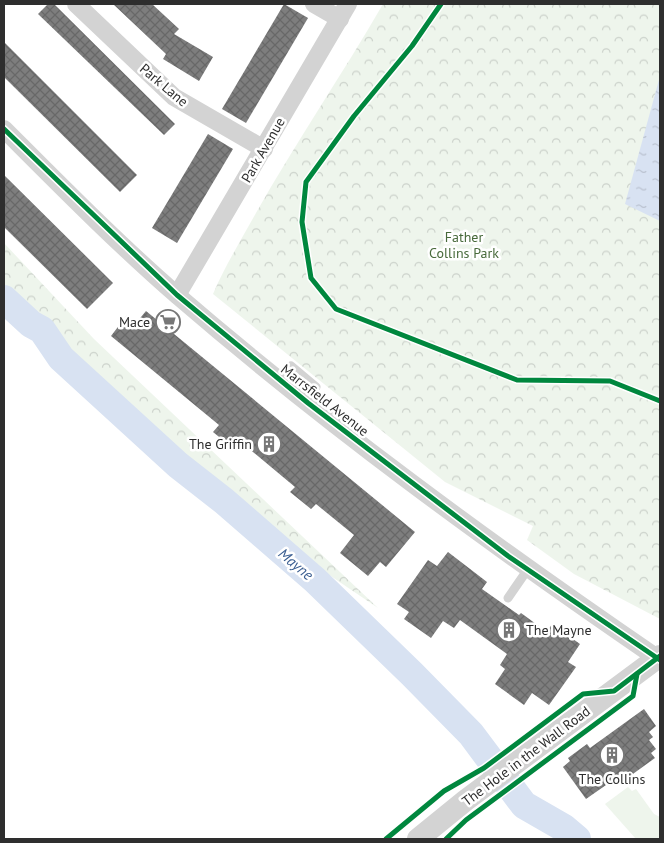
<svg xmlns="http://www.w3.org/2000/svg" width="664" height="843" font-family="'PT Sans',sans-serif">
  <style>
    .grass { fill: #eef5ec }
    .park { fill: url(#park-crowns) }
    .water { fill: url(#water-ripples) }
    .lines { fill: none; stroke-linecap: round; stroke-linejoin: round }
    .river { stroke: #d8e2f2; stroke-width: 28 }
    .building { fill: url(#building-cross-hatch) }
    .service { stroke: #d3d3d3; stroke-width: 9 }
    .minor { stroke: #d3d3d3; stroke-width: 18 }
    .tertiary { stroke: #d3d3d3; stroke-width: 22 }
    .cycleway-casing { stroke: #fff; stroke-width: 8 }
    .cycleway { stroke: #00873e; stroke-width: 5 }
    .labels { text-anchor: middle; dominant-baseline: central; stroke-width: 5; stroke-linejoin: round; paint-order: stroke }
    .street-label { font-size: 14px; fill: #2e2e2e; stroke: #fff }
    .park-label { font-size: 14px; fill: #486a3b; stroke: #fff }
    .poi-label { font-size: 14px; fill: #2e2e2e; stroke: #fff; text-anchor: end }
    .water-label { font-size: 15px; font-style: italic; fill: #3b5e91; stroke: #fff }
  </style>
  <defs>
    <pattern id="park-crowns" width="20" height="18" patternUnits="userSpaceOnUse" patternTransform="scale(1.25)"><rect width="20" height="18" fill="#eef5ec"/><path d="M2 6a3 3 0 1 1 6 0M12 15a3 3 0 1 1 6 0" fill="none" stroke="#ccd2cb"/></pattern>
    <pattern id="water-ripples" width="26" height="14" patternUnits="userSpaceOnUse" patternTransform="scale(1.25)"><rect width="26" height="14" fill="#d8e2f2"/><path d="M2 4q2-2 4 0t4 0M15 11q2-2 4 0t4 0" fill="none" stroke="#bac2d0"/></pattern>
    <pattern id="building-cross-hatch" width="8" height="8" patternUnits="userSpaceOnUse" patternTransform="scale(1.25)"><rect width="8" height="8" fill="#7e7e7e"/><path d="M0 0l8 8M0 8l8-8" fill="none" stroke="#686868"/></pattern>
  </defs>
  <rect width="100%" height="100%" fill="#fff"/>
  <polygon class="grass" points="628,787 632,791 636,789 654,814 660,817 660,839 636,839 605,804"/>
  <g class="park">
    <path d="M383 4H660V619L574 574 527 540 533 526 445 482 213 294C225 266 241 240 256 213 296 142 342 75 383 4Z"/>
    <polygon points="4,243 94,339 378,608 313,564 84,376 4,299"/>
  </g>
  <polygon class="water" points="660,76 660,221 625,204"/>
  <g class="lines">
    <polyline class="river" points="4,299 31,324 42,330 61,358 178,465 224,501 315,580 412,674 471,734 524,805 564,828 577,839"/>
  </g>
  <g class="building">
    <polygon points="48,4 54,4 175,124 164,135 38,14"/>
    <polygon points="113,4 152,4 179,29 174,34 213,57 199,81 163,59 166,54"/>
    <polygon points="284,4 308,18 246,123 222,109"/>
    <polygon points="4,42 137,175 120,192 4,77"/>
    <polygon points="208,134 233,149 177,243 152,228"/>
    <polygon points="4,175 113,283 87,309 4,227"/>
    <polygon points="146,311 415,532 386,567 380,562 368,576 340,553 354,535 316,504 311,509 290,492 295,487 241,442 235,450 213,432 219,425 111,336 127,315 136,323"/>
    <polygon points="448,552 487,582 482,589 519,615 521,613 547,632 552,624 580,644 568,662 576,667 549,705 532,693 524,705 495,684 505,669 500,665 507,654 460,620 454,628 443,621 431,638 404,619 409,612 397,604 428,560 437,566"/>
    <polygon points="644,709 656,726 649,732 653,737 649,740 656,749 651,753 655,758 619,784 616,778 586,799 563,767 570,761 568,758 587,744 590,748"/>
  </g>
  <g class="lines">
    <g class="service">
      <polyline points="278,378 291,366 316,387 308,403"/>
      <polyline points="508,598 528,569"/>
    </g>
    <g class="minor">
      <polyline points="76,4 174,97 264,149"/>
      <polyline points="314,4 340,19"/>
      <path d="M4 129C60 185 118 244 178 296 330 427 492 545 657 658"/>
      <polyline points="177,295 348,4"/>
    </g>
    <polyline class="tertiary" points="418,839 466,800 660,656"/>
    <defs>
      <g id="cycleway">
        <polyline points="441,4 412,46 354,116 306,182 302,222 311,278 336,309 517,380 610,381 660,401"/>
        <polyline points="4,129 177,295 308,403 508,556 660,660"/>
        <polyline points="386,839 444,791 484,768 583,694 614,691 660,656"/>
        <polyline points="446,839 466,820 633,696 637,674"/>
      </g>
    </defs>
    <use href="#cycleway" class="cycleway-casing"/>
    <use href="#cycleway" class="cycleway"/>
  </g>
  <defs>
    <symbol id="supermarket-ring" viewBox="-11 -11 22 22"><circle r="9.5" fill="#fff" stroke="#777" stroke-width="1.5"/><path d="M-6-5.5h2.5l.6 2H6L4.5 2H-2.5L-4.4-4H-6ZM-1.5 3.2a1.3 1.3 0 1 0 .1 0ZM3 3.2a1.3 1.3 0 1 0 .1 0Z" fill="#777"/></symbol>
    <symbol id="building-ring" viewBox="-11 -11 22 22"><circle r="9.5" fill="#fff" stroke="#777" stroke-width="1.5"/><path d="M-4-6H4V6H1V3H-1V6H-4ZM-2.5-4.3h1.7v1.8h-1.7ZM.8-4.3h1.7v1.8H.8ZM-2.5-1h1.7V.8h-1.7ZM.8-1h1.7V.8H.8Z" fill="#777"/></symbol>
  </defs>
  <g fill-rule="evenodd">
    <use href="#supermarket-ring" x="154" y="308" width="28" height="28"/>
    <use href="#building-ring" x="255" y="430" width="28" height="28"/>
    <use href="#building-ring" x="495" y="616" width="28" height="28"/>
    <use href="#building-ring" x="598" y="741" width="28" height="28"/>
  </g>
  <g class="labels">
    <g class="street-label">
      <text transform="translate(164 85) rotate(40)">Park Lane</text>
      <text transform="translate(263 150) rotate(-60)">Park Avenue</text>
      <text transform="translate(325 400) rotate(38)">Marrsfield Avenue</text>
      <text transform="translate(526 756) rotate(-37)">The Hole in the Wall Road</text>
    </g>
    <g class="park-label">
      <text x="464" y="237">Father<tspan x="464" dy="16">Collins Park</tspan></text>
    </g>
    <g class="poi-label">
      <text x="150" y="322">Mace</text>
      <text x="252" y="444">The Griffin</text>
      <text x="526" y="630" text-anchor="start">The Mayne</text>
      <text x="612" y="779" text-anchor="middle">The Collins</text>
    </g>
    <g class="water-label">
      <text transform="translate(296 564) rotate(40)">Mayne</text>
    </g>
  </g>
  <rect width="664" height="843" fill="none" stroke="#2e2e2e" stroke-width="10"/>
</svg>
